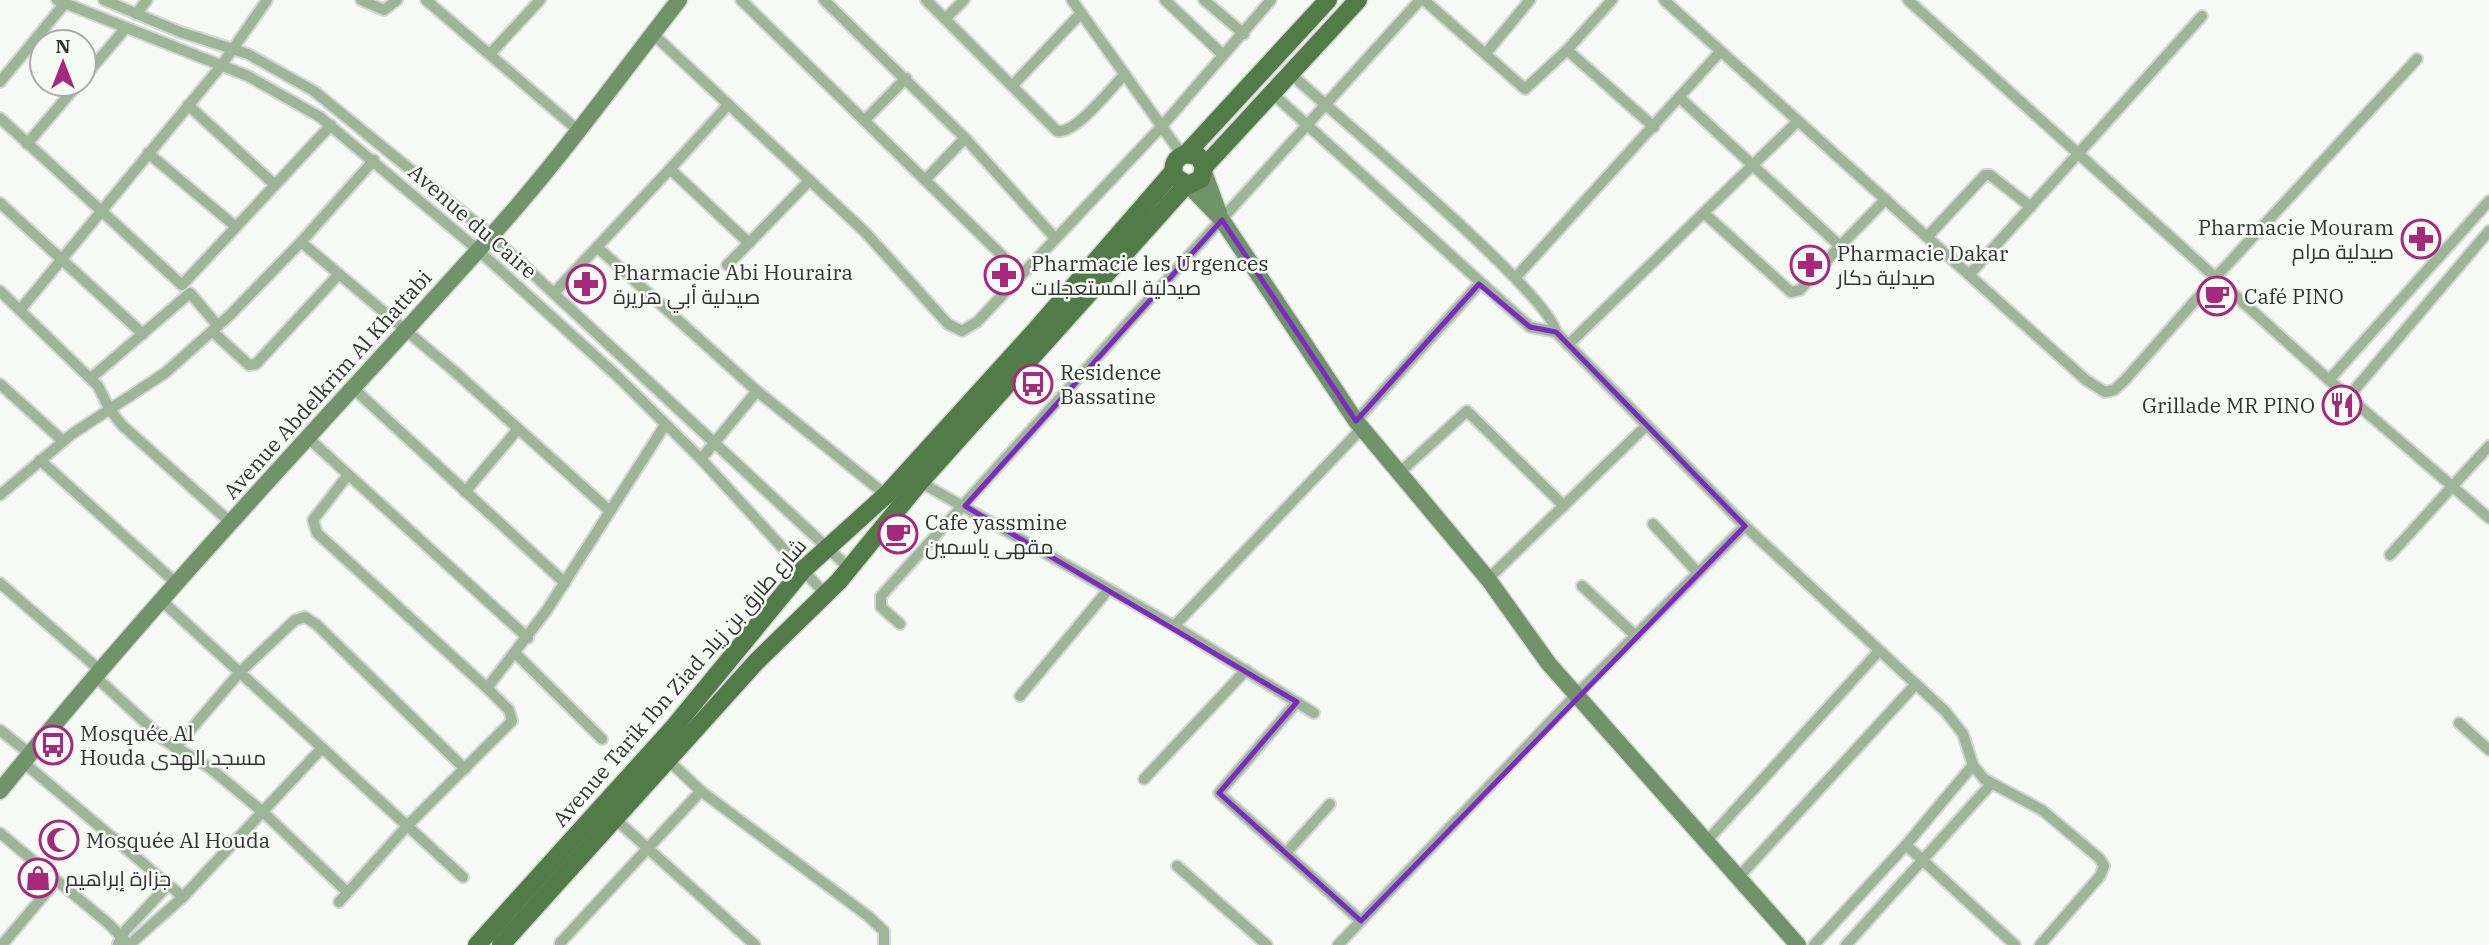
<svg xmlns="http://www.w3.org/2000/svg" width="2489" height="945" font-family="'IBM Plex Serif',Cairo,serif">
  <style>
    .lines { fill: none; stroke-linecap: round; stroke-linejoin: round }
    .minor-casing { stroke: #d4d7d3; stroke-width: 14 }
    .secondary-casing { stroke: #d4d7d3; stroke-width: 19 }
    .primary-casing { stroke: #d4d7d3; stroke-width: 21 }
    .minor { stroke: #9eb598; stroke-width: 10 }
    .secondary { stroke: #719369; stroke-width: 16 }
    .primary { stroke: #517b47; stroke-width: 18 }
    .marked { fill: none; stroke: #7b2cbf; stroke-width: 5; stroke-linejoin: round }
    .labels { text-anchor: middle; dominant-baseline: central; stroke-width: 5; stroke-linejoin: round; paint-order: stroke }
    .street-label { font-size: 21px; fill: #323432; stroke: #f7fbf6 }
    .poi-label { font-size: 21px; fill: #323432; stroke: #f7fbf6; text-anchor: start }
  </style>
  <rect width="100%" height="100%" fill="#f7fbf6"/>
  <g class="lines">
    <defs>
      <g id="minor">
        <polyline points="57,0 248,76 320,117 478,250 616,375 701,459 826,595"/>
        <polyline points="104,0 180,32 248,54 314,91 492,236 849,568"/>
        <polyline points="361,0 384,10 397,0"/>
        <polyline points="426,0 580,132"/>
        <polyline points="741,0 1021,274"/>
        <polyline points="824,0 965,138 1055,238"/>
        <path d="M926 0 1057 131C1076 134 1111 88 1125 74"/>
        <polyline points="1072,0 1182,155"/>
        <polyline points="1165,0 1223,55"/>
        <polyline points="1204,0 1244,34"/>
        <polyline points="1424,0 1525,89 1567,50 1612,0"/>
        <polyline points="1664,0 2008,310 2086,380 2105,392 2114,390 2124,381 2216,277 2417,59"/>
        <polyline points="1908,0 2329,380 2489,201"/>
        <polyline points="136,14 147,0"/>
        <polyline points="945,19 964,0"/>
        <polyline points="653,34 865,232 948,324 962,331 977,322 1162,126 1271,0"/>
        <polyline points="1567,50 1654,127"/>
        <polyline points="1486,53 1530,0"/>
        <polyline points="490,54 540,0"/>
        <path d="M1291 74C1333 113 1550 294 1556 332L1745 526 1945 711 1963 734 1973 765 1984 779 2042 810 2099 858 2104 866 2100 876 2040 945"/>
        <polyline points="84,77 125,29"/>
        <polyline points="0,82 65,3"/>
        <polyline points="1012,86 1081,13"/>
        <polyline points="1273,94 1530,327 1556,332"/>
        <polyline points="1680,98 1840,246 1886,199"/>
        <polyline points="188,105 275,185"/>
        <polyline points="728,105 670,169 749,243 810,180"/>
        <polyline points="0,118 182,285 331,125"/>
        <polyline points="865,120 906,78"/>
        <polyline points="27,144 78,84"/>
        <polyline points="148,153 236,227"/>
        <polyline points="926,179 965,138"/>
        <polyline points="0,203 143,334"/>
        <polyline points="1704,213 1791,292 1800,290 1840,246"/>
        <polyline points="1927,237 1985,175 1990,175 2031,207"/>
        <polyline points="301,242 374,160"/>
        <polyline points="597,247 757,391 886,495"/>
        <polyline points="727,265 749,243"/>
        <polyline points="1969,275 2202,16"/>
        <polyline points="1516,277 1720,52"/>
        <polyline points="0,291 98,386 110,410 122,425 230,522"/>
        <polyline points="554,293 670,169"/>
        <polyline points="20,310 221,66 267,0"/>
        <polyline points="212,331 249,365 256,364 339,274"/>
        <polyline points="1568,345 1798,121"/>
        <polyline points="91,378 190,293 218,326"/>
        <polyline points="2329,380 2489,518"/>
        <polyline points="0,384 63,441"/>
        <polyline points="353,388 565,583"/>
        <polyline points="2350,395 2489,231"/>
        <polyline points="1356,421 1479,284"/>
        <polyline points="307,437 528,638"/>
        <polyline points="701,459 757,391"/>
        <polyline points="40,460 177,584"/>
        <polyline points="1399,473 1467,411 1564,506"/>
        <polyline points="348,475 313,520 317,533 487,688 547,610 665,425"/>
        <polyline points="920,482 1174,626 1362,428"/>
        <polyline points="465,492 518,429"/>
        <polyline points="0,495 72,434 165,373 230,315 301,242 454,371 610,511"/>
        <polyline points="1653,524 1698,573"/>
        <polyline points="2390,555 2489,446"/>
        <polyline points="1488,579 1646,426"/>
        <polyline points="0,583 101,671"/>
        <polyline points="1582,586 1636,636"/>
        <polyline points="162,601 463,877"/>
        <polyline points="900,624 881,607 881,596 1420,0"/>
        <polyline points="1174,626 1314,713"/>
        <polyline points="515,653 602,739"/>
        <polyline points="96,677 164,740 210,768 263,812 347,892"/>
        <polyline points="1020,696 1108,590"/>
        <polyline points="1297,702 1219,793 1361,921"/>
        <polyline points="2459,723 2489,750"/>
        <polyline points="0,730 30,754"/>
        <polyline points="175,748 240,672 295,620 305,617 317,625 465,769"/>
        <polyline points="667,759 701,791 868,916 884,931 884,945"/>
        <polyline points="23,762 183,897"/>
        <polyline points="1144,779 1246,670"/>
        <polyline points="613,817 755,945"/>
        <polyline points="0,833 109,924 129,945"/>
        <polyline points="1705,843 1879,651"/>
        <polyline points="1906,845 2015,945"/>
        <polyline points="1286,853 1330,804"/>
        <polyline points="1177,866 1267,945"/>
        <polyline points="1737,879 1916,684"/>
        <polyline points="339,902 407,826 512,721 509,710 487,688"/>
        <polyline points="560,943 701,791"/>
        <polyline points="118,944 125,931 168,885"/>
        <polyline points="2,945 56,881"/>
        <polyline points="129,945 183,897 322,748"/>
        <polyline points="1338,945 1575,696 1745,526"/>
        <polyline points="1814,945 1906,845 1973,765"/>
        <polyline points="1846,945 1991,784"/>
      </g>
      <g id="secondary">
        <polyline points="1204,172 1219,213"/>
        <polyline points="1188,185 1222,220 1356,421 1488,579 1549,664 1798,945"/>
        <path d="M0 791C155 598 326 420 491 236 559 161 617 79 679 0"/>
      </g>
      <g id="primary">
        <path d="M1186 154 1198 156 1204 167 1201 179 1188 185 1175 177C1171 166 1175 157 1186 154L1328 0"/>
        <polyline points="1204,167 1358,0"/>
        <polyline points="477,945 674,727 803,570 886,495 1034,332 1173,172"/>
        <polyline points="501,945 756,662 839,581 920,482 1186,185"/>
      </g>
    </defs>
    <use href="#minor" class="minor-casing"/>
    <use href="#secondary" class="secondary-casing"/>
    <use href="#primary" class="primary-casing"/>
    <use href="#minor" class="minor"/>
    <use href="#secondary" class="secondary"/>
    <use href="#primary" class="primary"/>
  </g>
  <path class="marked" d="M1222 220 1356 421 1479 284 1530 327 1556 332 1745 526 1361 921 1219 793 1297 702 965 506Z"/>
  <defs>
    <symbol id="pharmacy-ring" viewBox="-11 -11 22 22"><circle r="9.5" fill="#f7fbf6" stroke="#a6297c" stroke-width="1.5"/><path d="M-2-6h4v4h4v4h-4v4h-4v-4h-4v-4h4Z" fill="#a6297c"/></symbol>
    <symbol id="cafe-ring" viewBox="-11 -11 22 22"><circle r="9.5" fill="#f7fbf6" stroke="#a6297c" stroke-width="1.5"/><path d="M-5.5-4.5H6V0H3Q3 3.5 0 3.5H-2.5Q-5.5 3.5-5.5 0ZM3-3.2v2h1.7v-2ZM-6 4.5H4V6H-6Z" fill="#a6297c"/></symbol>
    <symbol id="bus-ring" viewBox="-11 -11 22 22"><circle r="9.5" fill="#f7fbf6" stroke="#a6297c" stroke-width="1.5"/><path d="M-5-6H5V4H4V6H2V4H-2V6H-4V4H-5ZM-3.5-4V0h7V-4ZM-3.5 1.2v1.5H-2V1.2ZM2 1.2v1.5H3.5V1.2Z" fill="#a6297c"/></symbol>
    <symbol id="restaurant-ring" viewBox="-11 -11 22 22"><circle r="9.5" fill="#f7fbf6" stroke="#a6297c" stroke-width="1.5"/><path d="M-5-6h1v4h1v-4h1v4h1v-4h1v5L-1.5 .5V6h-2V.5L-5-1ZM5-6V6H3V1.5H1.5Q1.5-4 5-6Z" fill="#a6297c"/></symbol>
    <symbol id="mosque-ring" viewBox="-11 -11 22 22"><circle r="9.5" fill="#f7fbf6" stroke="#a6297c" stroke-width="1.5"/><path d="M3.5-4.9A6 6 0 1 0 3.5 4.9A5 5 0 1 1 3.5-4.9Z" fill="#a6297c"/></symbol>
    <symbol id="shop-ring" viewBox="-11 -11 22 22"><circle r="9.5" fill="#f7fbf6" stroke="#a6297c" stroke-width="1.5"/><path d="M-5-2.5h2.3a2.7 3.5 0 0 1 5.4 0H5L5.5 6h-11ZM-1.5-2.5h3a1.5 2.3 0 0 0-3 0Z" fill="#a6297c"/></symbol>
  </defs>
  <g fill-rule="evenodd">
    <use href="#pharmacy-ring" x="2399" y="217" width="44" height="44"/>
    <use href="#pharmacy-ring" x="1788" y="243" width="44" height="44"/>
    <use href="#pharmacy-ring" x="982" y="253" width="44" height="44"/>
    <use href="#pharmacy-ring" x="564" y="262" width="44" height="44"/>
    <use href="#cafe-ring" x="2195" y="274" width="44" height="44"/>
    <use href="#bus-ring" x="1011" y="362" width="44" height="44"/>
    <use href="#restaurant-ring" x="2320" y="383" width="44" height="44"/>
    <use href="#cafe-ring" x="876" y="512" width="44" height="44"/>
    <use href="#bus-ring" x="31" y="723" width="44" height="44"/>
    <use href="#mosque-ring" x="37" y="818" width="44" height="44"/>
    <use href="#shop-ring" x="16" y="856" width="44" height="44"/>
  </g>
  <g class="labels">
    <g class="street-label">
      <text transform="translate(473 221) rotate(41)">Avenue du Caire</text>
      <text transform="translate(327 384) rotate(-48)">Avenue Abdelkrim Al Khattabi</text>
      <text transform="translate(679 682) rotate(-49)">Avenue Tarik Ibn Ziad شارع طارق بن زياد</text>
    </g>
    <g class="poi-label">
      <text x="2394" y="227" text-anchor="end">Pharmacie Mouram<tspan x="2394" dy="24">صيدلية مرام</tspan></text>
      <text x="1837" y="253">Pharmacie Dakar<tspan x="1837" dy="24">صيدلية دكار</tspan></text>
      <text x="1031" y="263">Pharmacie les Urgences<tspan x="1031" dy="24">صيدلية المستعجلات</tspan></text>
      <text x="613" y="272">Pharmacie Abi Houraira<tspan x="613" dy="24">صيدلية أبي هريرة</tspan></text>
      <text x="2244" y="296">Café PINO</text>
      <text x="1060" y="372">Residence<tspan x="1060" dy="24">Bassatine</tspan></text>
      <text x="2315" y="405" text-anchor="end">Grillade MR PINO</text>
      <text x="925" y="522">Cafe yassmine<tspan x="925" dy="24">مقهى ياسمين</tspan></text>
      <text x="80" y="733">Mosquée Al<tspan x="80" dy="24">Houda مسجد الهدى</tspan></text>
      <text x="86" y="840">Mosquée Al Houda</text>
      <text x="65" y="878">جزارة إبراهيم</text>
    </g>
  </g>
  <g transform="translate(63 63)"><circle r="33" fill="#f7fbf6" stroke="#a8aba8" stroke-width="2"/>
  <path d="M0-5L12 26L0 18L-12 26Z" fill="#a6297c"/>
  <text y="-10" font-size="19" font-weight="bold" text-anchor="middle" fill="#323432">N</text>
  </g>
</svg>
